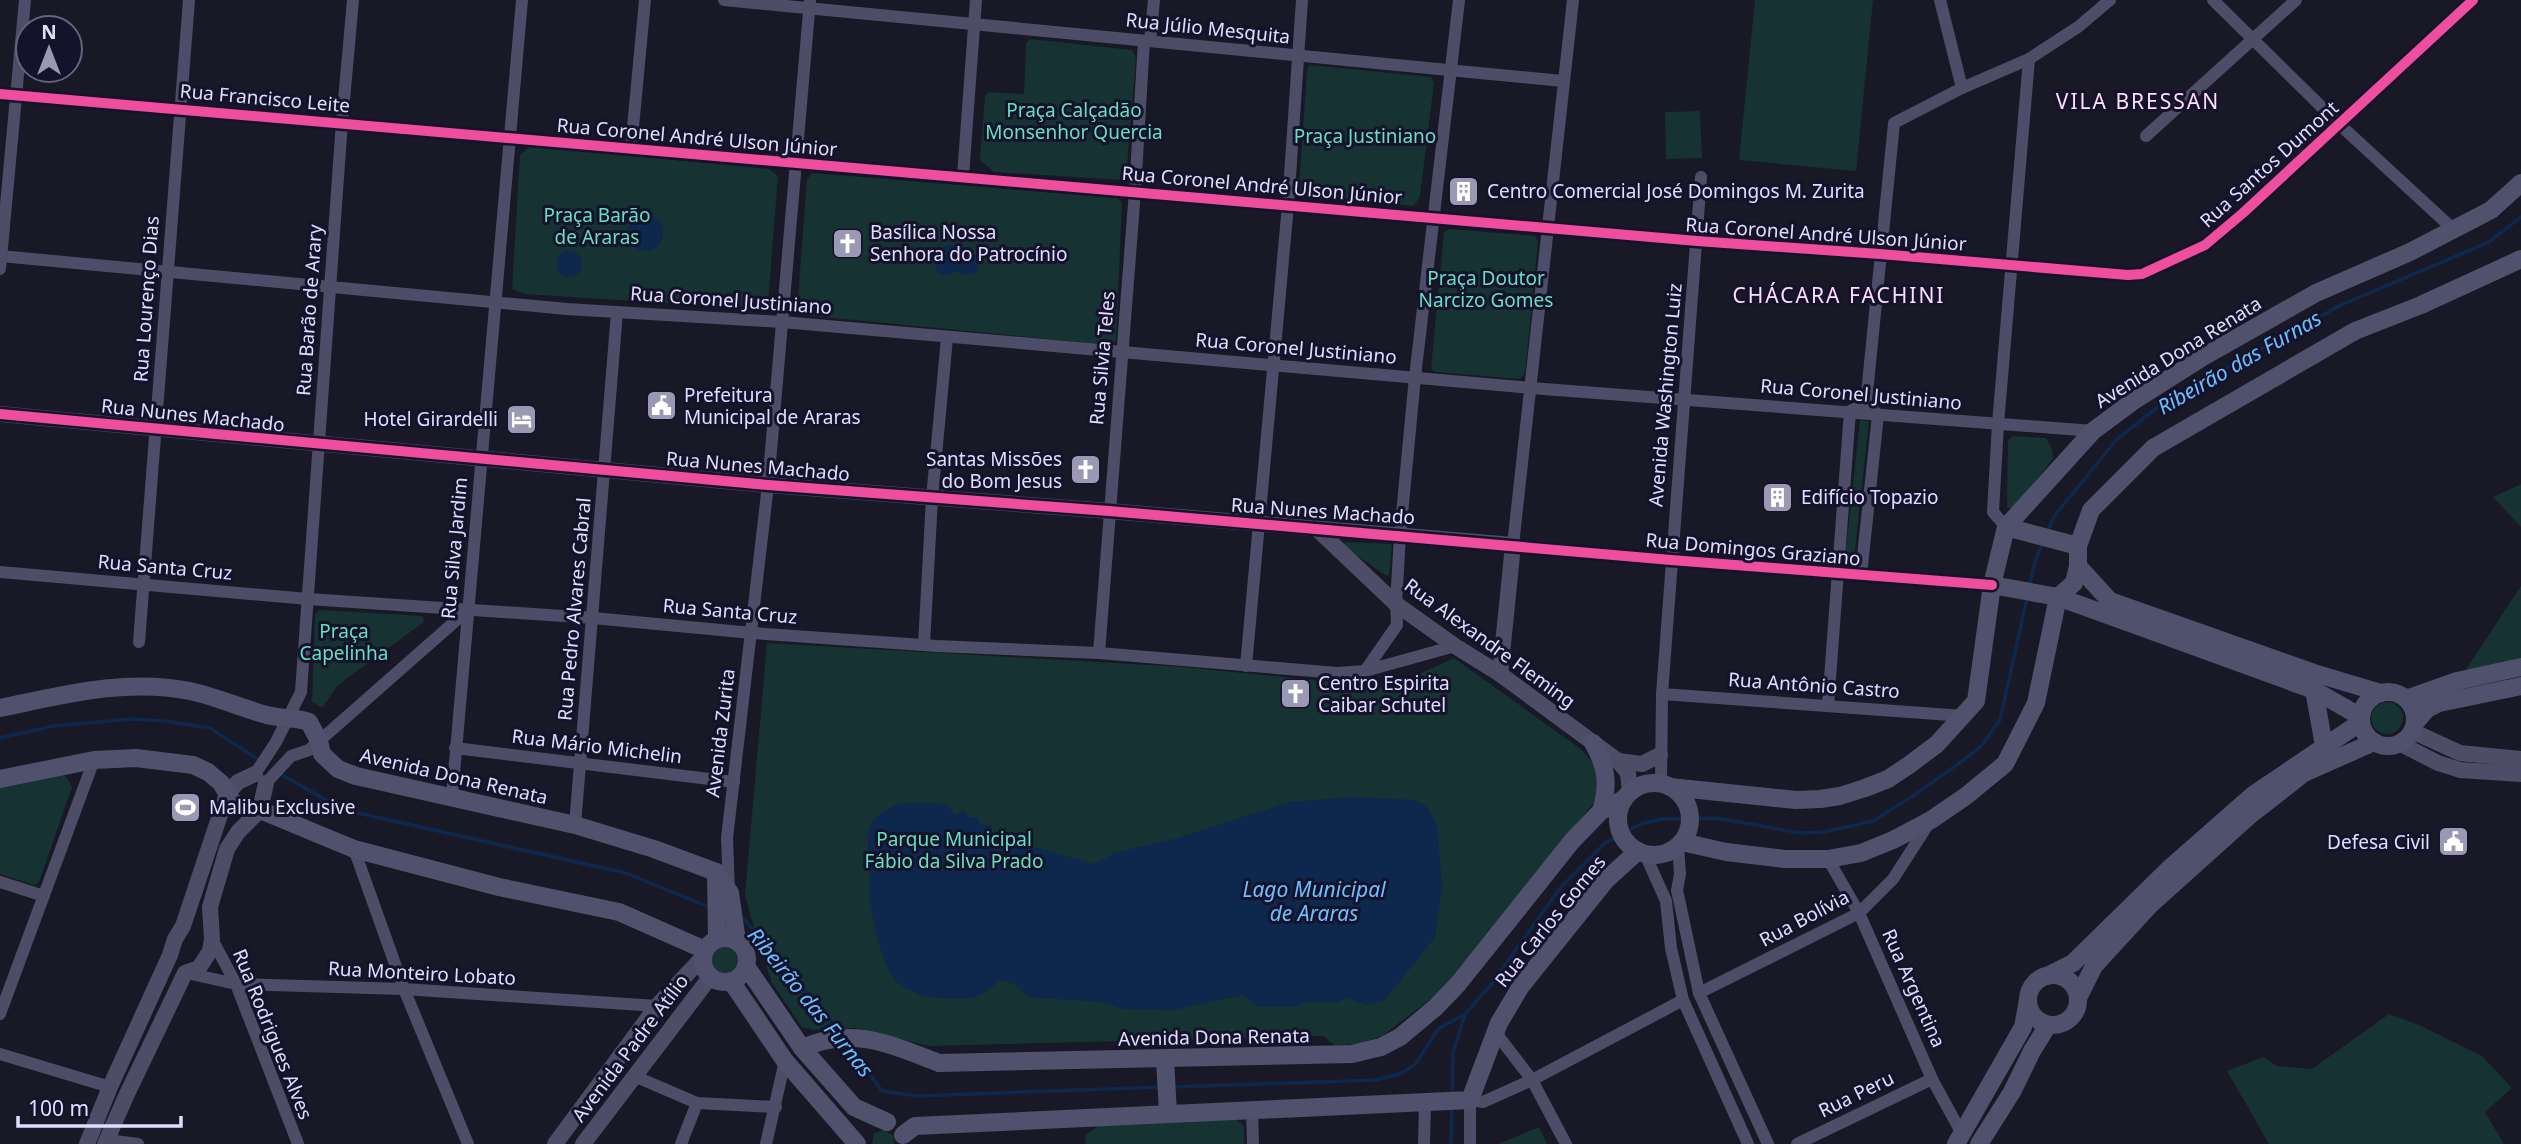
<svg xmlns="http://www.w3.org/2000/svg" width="2521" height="1144" font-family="'Noto Sans',sans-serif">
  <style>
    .green { fill: #163232 }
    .water { fill: #0e274c }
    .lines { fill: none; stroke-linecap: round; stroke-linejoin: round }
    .stream { stroke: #0e274c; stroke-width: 3.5 }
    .minor { stroke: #4d4d67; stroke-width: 12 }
    .tertiary { stroke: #4d4d67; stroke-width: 16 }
    .secondary { stroke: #50516c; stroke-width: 18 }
    .cycleway-casing { stroke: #15122c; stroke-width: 15 }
    .cycleway { stroke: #ef4d9e; stroke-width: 10 }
    .labels { text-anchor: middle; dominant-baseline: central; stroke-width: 6; stroke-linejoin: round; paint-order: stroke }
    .street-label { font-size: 19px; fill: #e0ddff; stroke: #15122c }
    .park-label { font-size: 19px; fill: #67e1bd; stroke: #15122c }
    .poi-label { font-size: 19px; fill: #e0ddff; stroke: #15122c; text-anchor: start }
    .neighbourhood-label { font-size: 21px; letter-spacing: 2px; fill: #ffdff5; stroke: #15122c }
    .water-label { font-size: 21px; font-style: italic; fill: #6cc0fe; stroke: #15122c }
  </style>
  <rect width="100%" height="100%" fill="#191826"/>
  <g class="green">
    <polygon points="1755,0 1873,0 1856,171 1739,160"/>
    <polygon points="1030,39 1132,50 1136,57 1126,177 1123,180 994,172 980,160 985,96 989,92 1024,94 1026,43"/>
    <polygon points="1310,65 1431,77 1434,83 1420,196 1414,206 1305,196 1299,189 1307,69"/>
    <polygon points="1700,111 1702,158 1666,159 1665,112"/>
    <polygon points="530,146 769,169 778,176 768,303 760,309 524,294 512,289 520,155"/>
    <polygon points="813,173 1117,198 1122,203 1116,341 1111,345 803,315 797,310 807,179"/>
    <polygon points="1450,229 1535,236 1538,242 1525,374 1519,379 1436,372 1431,369 1444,232"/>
    <polygon points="1860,420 1869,421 1853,568 1844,567"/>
    <polygon points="2013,436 2046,438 2052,449 2053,459 2014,508 2007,508 2008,440"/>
    <polygon points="2521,484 2521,527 2493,497"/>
    <polygon points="1345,542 1392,544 1389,576 1385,575 1345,547"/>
    <polygon points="2521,586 2521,658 2463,674"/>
    <polygon points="320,610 423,616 424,622 338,685 322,708 312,702 315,614"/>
    <polygon points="767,643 1184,667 1389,688 1454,658 1582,750 1596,767 1601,790 1593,804 1440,992 1382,1036 1359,1044 1334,1045 1323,1036 929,1046 857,1028 813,1030 802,1027 772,983 759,946 745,895"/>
    <circle cx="2387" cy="718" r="16"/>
    <polygon points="64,774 72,787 39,882 34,885 0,874 0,787"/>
    <circle cx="725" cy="959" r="14"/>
    <polygon points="2389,1014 2419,1025 2482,1056 2512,1088 2485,1112 2504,1144 2269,1144 2227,1071 2263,1057 2277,1066 2312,1069"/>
    <polygon points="1234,1118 1244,1126 1244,1144 1086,1144 1085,1136 1100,1124"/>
    <polygon points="1539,1127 1547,1144 1498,1144"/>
    <polygon points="884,1130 893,1136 894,1144 872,1144 874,1133"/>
  </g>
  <g class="water">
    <circle cx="645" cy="233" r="18"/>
    <polygon points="950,244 960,245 978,257 977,273 964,275 954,271 948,275 939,274 935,266 940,257 941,249"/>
    <circle cx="569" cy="264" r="13"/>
    <path d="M1353 797 1415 800 1426 806 1437 824 1442 887 1435 937 1400 981 1383 1001 1367 1005 1346 998 1337 1002H1305L1293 1007 1257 1006 1243 995 1174 1010 1124 1009 1100 1002 1029 997 1016 985 1000 980C977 1000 973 1000 942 998 931 998 912 993 902 986 881 973 870 910 869 887 869 878 871 869 870 860 869 850 866 839 869 829 871 824 875 819 878 816 895 799 923 803 945 804L956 815 964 811 969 817H977L981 825H992L991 835 1095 864 1114 853 1174 839 1290 802Z"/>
  </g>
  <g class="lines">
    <g class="stream">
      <polyline points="2048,531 2055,515 2117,439 2163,403 2339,306 2489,242 2521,217"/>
      <polyline points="2029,587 2036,558 2044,541"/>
      <polyline points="0,738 54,726 131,719 165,721 210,728 259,760"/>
      <polyline points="280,774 344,810 626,873 711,908"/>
      <polyline points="738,917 744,919 839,1031"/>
      <polyline points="850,1046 882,1091 917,1096 1162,1087"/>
      <polyline points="1173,1087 1375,1080 1400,1074 1416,1064 1438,1029 1465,1014 1490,986 1561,887 1605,843 1641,824 1663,819 1716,818 1801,833 1824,832 1873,821 1916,794 1969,756 1982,745 2000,720 2027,598"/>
      <polyline points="1452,1096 1453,1052 1465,1015"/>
      <polyline points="1451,1144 1452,1108"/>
    </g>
    <g class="minor">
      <polyline points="724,0 1563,81"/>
      <polyline points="1573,0 1513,545 1671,560 1992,585"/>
      <polyline points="1940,0 1962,88"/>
      <polyline points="2213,0 2339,124 2453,229"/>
      <polyline points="1150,41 1154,0"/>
      <polyline points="0,94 1697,241 1880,254 2128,275 2142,274 2205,245 2243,213 2473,0"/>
      <polyline points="2146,136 2296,0"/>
      <polyline points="631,148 645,0"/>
      <polyline points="963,176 976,0"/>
      <polyline points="0,256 567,309 782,322 1531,388 2093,431"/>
      <polyline points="0,269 25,0"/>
      <polyline points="2006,527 1993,512 1998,424 2029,59"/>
      <polyline points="0,572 308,599 593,618 752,633 937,646 1099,653 1337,673 1365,671 1455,646"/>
      <polyline points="1861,575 1878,415 1866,403 1894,123 1962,88 2029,59 2078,27 2110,0"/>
      <polyline points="139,642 189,0"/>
      <polyline points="924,645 932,498 947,338"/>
      <polyline points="1099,653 1135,191 1144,41"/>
      <polyline points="1246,666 1288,205 1302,0"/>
      <polyline points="1365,671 1397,625 1396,604 1400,535 1415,377 1459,0"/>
      <polyline points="1662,694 1964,716"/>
      <polyline points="1828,705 1850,411 1856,408"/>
      <polyline points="455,748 734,782"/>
      <polyline points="255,774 276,742 301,692 342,122 353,0"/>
      <polyline points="266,783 291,756 309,750 468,610"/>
      <polyline points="1661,783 1662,694 1701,177"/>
      <polyline points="452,796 522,0"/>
      <polyline points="575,825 617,312"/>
      <polyline points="1678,846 1680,874 1677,890 1699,993 1768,1144"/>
      <polyline points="354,849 404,989 468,1144"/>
      <polyline points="1645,854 1666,901 1671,948 1683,1000 1748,1144"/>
      <polyline points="1828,859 1859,913 1932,1079 1962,1134"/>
      <polyline points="0,882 44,896"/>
      <polyline points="729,891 727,838 768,485 810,0"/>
      <polyline points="212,939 236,984 298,1144"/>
      <polyline points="187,973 236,984 404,989 657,1006"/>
      <polyline points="1699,993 1859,913 1893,879 1929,823"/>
      <polyline points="0,1014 94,760"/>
      <polyline points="1496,1033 1532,1080 1566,1144"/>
      <polyline points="0,1054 110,1087"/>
      <polyline points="634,1076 697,1103 776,1107"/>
      <polyline points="1252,1110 1253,1144"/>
      <polyline points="107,1140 138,1144"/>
      <polyline points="681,1144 697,1103"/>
      <polyline points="766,1144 785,1061"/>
      <polyline points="1424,1144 1425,1103"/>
      <polyline points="1470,1144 1470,1100 1483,1102 1532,1080 1683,1000"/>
      <polyline points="1797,1144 1932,1079"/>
    </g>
    <g class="tertiary">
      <polyline points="0,414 768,485 1109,511 1513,545 1500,674"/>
      <polyline points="1317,529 1396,604 1455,646 1500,674 1618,761 1628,773 1630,792"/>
      <polyline points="2412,731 2460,753 2521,759"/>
      <polyline points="2399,743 2438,763 2460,770 2521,774"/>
      <polyline points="1618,761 1642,764 1660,755"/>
      <polyline points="87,1144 110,1087 170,955 175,939 183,926 227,794 238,782 255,774"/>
      <polyline points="105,1144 127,1094 185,973 199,968 210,951 212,939 210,907 227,849 238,832 260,810 266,783"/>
      <polyline points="555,1144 657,1006 703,957"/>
      <polyline points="583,1144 711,976"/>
    </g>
    <g class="secondary">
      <polyline points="2006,527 2078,546"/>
      <polyline points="2078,566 2110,601 2314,673 2381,693"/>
      <polyline points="1992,585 2058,597 2163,635 2314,690 2361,717"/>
      <polyline points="2314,690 2324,746"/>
      <circle cx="2388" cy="719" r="27"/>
      <polyline points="2406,699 2457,681 2521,667"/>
      <path d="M0 708C63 695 126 678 190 691 217 697 241 708 267 715 281 719 296 717 309 722L319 741 322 754 338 769 356 776 575 825 654 849 716 872 730 893 737 941"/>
      <polyline points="2415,723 2427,709 2439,703 2521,686"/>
      <path d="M1593 743C1607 767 1609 785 1601 811"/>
      <polyline points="0,779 94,760 136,758 193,765 208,772 221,783 232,801 241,808 260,810 354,849 499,887 619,912 705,950"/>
      <circle cx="1654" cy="819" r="36"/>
      <polyline points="1670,787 1796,800 1820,799 1840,796 1865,788 1888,779 1909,765 1937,744 1976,701 1992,585 2006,527 2093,431 2132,402 2203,357 2316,293 2410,252 2491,210 2521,183"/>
      <polyline points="1682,842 1726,852 1785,859 1828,859 1861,853 1893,840 1931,820 1966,796 2005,764 2036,703 2058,597 2074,583 2078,566 2078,546 2091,510 2153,448 2355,331 2421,305 2521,259"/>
      <polyline points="716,872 717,939"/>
      <circle cx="725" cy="960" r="22"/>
      <polyline points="746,966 802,1048 854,1107 887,1122"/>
      <circle cx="2053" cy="1000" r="25"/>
      <polyline points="2047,976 2073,963 2171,867 2253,795 2361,722"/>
      <polyline points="731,981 785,1061 857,1144"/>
      <polyline points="2079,996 2094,966 2151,904 2249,816 2304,773 2374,742"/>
      <path d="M802 1048C854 1026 889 1044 939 1063L1352 1054 1381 1047 1400 1037 1436 1007 1458 984 1572 841 1601 811 1624 799"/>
      <polyline points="1165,1059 1168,1113"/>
      <polyline points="903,1135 915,1126 1470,1100 1499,1023 1521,986 1606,880 1638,851"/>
      <polyline points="1956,1144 2023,1027 2028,1000"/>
      <polyline points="1979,1144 2012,1092 2032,1051 2048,1025"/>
    </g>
    <defs>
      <g id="cycleway">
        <polyline points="0,94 1697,241 1880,254 2128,275 2142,274 2205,245 2243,213 2473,0"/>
        <polyline points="0,414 768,485 1109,511 1671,560 1992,585"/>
      </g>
    </defs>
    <use href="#cycleway" class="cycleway-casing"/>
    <use href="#cycleway" class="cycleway"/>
  </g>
  <defs>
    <symbol id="building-square" viewBox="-11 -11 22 22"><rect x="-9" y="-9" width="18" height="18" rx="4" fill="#9a98b3" stroke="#15122c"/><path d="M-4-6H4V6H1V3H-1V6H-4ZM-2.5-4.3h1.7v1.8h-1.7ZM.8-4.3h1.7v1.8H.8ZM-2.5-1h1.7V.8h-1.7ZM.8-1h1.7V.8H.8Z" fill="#fff"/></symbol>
    <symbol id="church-square" viewBox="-11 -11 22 22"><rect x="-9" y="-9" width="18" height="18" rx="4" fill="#9a98b3" stroke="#15122c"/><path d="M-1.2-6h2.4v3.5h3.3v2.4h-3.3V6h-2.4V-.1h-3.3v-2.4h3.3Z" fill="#fff"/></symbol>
    <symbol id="civic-square" viewBox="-11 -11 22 22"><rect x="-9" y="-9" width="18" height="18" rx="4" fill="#9a98b3" stroke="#15122c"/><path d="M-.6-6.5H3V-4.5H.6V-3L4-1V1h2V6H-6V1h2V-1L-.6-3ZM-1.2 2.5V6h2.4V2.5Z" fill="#fff"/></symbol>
    <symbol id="hotel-square" viewBox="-11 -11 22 22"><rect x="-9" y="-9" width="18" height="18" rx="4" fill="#9a98b3" stroke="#15122c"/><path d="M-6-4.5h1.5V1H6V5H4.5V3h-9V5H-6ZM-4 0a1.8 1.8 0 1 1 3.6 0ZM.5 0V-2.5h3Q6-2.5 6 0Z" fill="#fff"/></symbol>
    <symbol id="stadium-square" viewBox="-11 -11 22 22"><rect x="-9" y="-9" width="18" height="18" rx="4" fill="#9a98b3" stroke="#15122c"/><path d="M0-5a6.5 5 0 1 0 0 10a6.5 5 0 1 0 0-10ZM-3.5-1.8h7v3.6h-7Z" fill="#fff"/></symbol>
  </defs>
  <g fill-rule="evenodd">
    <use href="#building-square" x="1446" y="174" width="35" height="35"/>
    <use href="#church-square" x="830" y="226" width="35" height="35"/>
    <use href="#civic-square" x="644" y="388" width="35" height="35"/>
    <use href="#hotel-square" x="504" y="402" width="35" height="35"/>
    <use href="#church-square" x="1068" y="452" width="35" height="35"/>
    <use href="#building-square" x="1760" y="480" width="35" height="35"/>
    <use href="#church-square" x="1278" y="676" width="35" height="35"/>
    <use href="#stadium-square" x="168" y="790" width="35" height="35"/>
    <use href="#civic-square" x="2436" y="824" width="35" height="35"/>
  </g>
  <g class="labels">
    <g class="street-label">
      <text transform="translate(1208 28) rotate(6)">Rua Júlio Mesquita</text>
      <text transform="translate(265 98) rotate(5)">Rua Francisco Leite</text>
      <text transform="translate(697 137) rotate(5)">Rua Coronel André Ulson Júnior</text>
      <text transform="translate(2269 164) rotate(-42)">Rua Santos Dumont</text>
      <text transform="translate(1262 185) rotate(5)">Rua Coronel André Ulson Júnior</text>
      <text transform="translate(1826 234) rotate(4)">Rua Coronel André Ulson Júnior</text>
      <text transform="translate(146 299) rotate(-86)">Rua Lourenço Dias</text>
      <text transform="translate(731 300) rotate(4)">Rua Coronel Justiniano</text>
      <text transform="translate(309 310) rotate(-86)">Rua Barão de Arary</text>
      <text transform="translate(1296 348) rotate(5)">Rua Coronel Justiniano</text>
      <text transform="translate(2178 352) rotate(-32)">Avenida Dona Renata</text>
      <text transform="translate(1102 358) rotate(-85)">Rua Silvia Teles</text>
      <text transform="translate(1861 394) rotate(5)">Rua Coronel Justiniano</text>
      <text transform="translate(1665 395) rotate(-85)">Avenida Washington Luiz</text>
      <text transform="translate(193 415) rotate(6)">Rua Nunes Machado</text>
      <text transform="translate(758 466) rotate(5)">Rua Nunes Machado</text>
      <text transform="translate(1323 511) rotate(4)">Rua Nunes Machado</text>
      <text transform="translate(454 548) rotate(-85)">Rua Silva Jardim</text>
      <text transform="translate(1753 549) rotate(5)">Rua Domingos Graziano</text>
      <text transform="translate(165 567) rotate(5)">Rua Santa Cruz</text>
      <text transform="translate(574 609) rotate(-85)">Rua Pedro Alvares Cabral</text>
      <text transform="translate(730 611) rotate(5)">Rua Santa Cruz</text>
      <text transform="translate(1490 643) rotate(36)">Rua Alexandre Fleming</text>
      <text transform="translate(1814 685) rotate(4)">Rua Antônio Castro</text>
      <text transform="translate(720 733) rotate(-83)">Avenida Zurita</text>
      <text transform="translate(597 746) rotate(7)">Rua Mário Michelin</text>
      <text transform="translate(454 776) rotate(13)">Avenida Dona Renata</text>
      <text transform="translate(1804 918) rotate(-28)">Rua Bolívia</text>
      <text transform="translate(1550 921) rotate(-51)">Rua Carlos Gomes</text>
      <text transform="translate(422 973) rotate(3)">Rua Monteiro Lobato</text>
      <text transform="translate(1914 988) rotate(66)">Rua Argentina</text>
      <text transform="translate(273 1034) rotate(68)">Rua Rodrigues Alves</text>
      <text transform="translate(1214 1037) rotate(-1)">Avenida Dona Renata</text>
      <text transform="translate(630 1048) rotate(-53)">Avenida Padre Atílio</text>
      <text transform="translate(1856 1094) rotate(-26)">Rua Peru</text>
    </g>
    <g class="park-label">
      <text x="1074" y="110">Praça Calçadão<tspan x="1074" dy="22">Monsenhor Quercia</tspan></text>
      <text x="1365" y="136">Praça Justiniano</text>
      <text x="597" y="215">Praça Barão<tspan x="597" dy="22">de Araras</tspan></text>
      <text x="1486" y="278">Praça Doutor<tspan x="1486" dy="22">Narcizo Gomes</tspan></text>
      <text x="344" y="631">Praça<tspan x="344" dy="22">Capelinha</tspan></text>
      <text x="954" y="839">Parque Municipal<tspan x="954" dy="22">Fábio da Silva Prado</tspan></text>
    </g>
    <g class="poi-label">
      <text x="1487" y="191">Centro Comercial José Domingos M. Zurita</text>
      <text x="870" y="232">Basílica Nossa<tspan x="870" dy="22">Senhora do Patrocínio</tspan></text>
      <text x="684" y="395">Prefeitura<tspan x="684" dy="22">Municipal de Araras</tspan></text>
      <text x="498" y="419" text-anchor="end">Hotel Girardelli</text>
      <text x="1062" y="459" text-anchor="end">Santas Missões<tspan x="1062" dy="22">do Bom Jesus</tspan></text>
      <text x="1801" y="497">Edifício Topazio</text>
      <text x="1318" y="683">Centro Espirita<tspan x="1318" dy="22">Caibar Schutel</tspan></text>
      <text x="209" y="807">Malibu Exclusive</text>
      <text x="2430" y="842" text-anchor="end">Defesa Civil</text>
    </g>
    <g class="neighbourhood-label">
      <text x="2138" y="101">VILA BRESSAN</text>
      <text x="1839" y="295">CHÁCARA FACHINI</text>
    </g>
    <g class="water-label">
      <text transform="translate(2239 362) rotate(-30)">Ribeirão das Furnas</text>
      <text x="1314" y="889">Lago Municipal<tspan x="1314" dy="24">de Araras</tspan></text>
      <text transform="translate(811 1002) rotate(51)">Ribeirão das Furnas</text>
    </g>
  </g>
  <g transform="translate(49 49)"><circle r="33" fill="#15122c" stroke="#666380" stroke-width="2"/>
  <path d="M0-5L12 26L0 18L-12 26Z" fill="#9a98b3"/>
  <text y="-10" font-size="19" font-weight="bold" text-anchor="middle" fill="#e0ddff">N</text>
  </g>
  <path d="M18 1116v10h163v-10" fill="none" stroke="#e0ddff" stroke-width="3.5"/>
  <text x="28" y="1116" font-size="21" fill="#e0ddff" stroke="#15122c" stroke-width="5" paint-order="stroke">100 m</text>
</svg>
